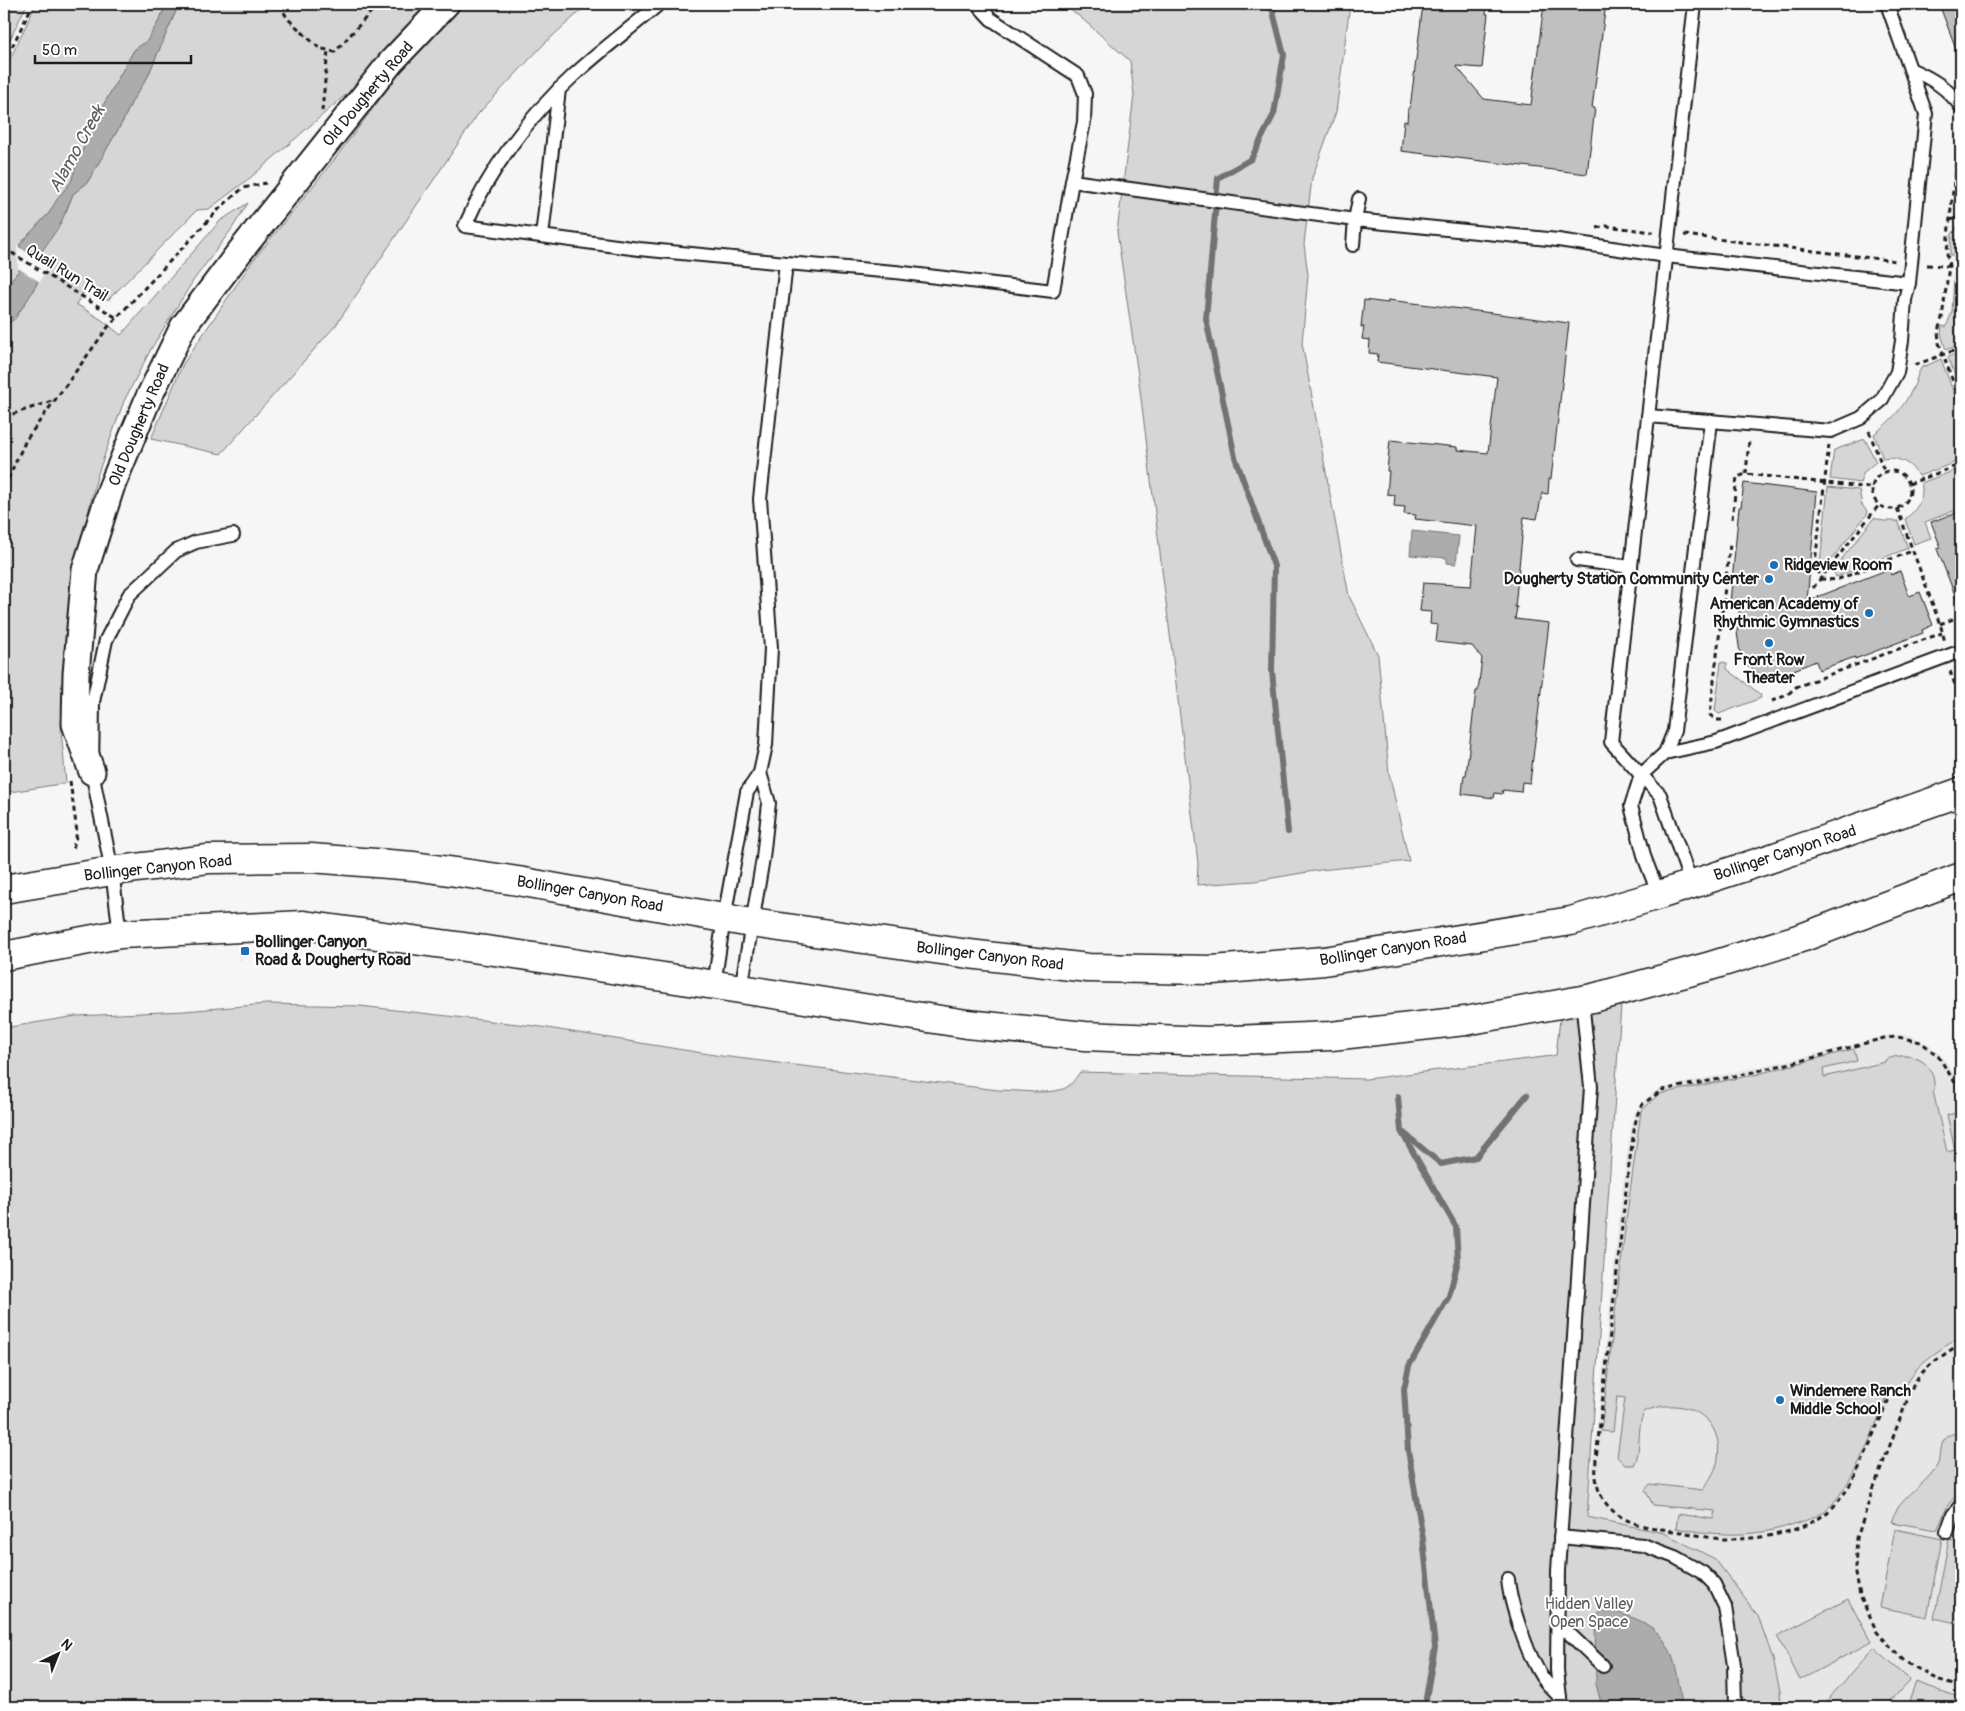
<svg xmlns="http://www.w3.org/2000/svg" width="1965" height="1711" font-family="Pangolin,sans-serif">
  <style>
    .built { fill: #e6e6e6 }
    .green { fill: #d6d6d6; stroke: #797979 }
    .water { fill: #acacac; stroke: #727272 }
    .pier { fill: #f6f6f6 }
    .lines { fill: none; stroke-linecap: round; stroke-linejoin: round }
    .stream { stroke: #727272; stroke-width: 6 }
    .building { fill: #c0c0c0; stroke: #1c1c1c }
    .lane-casing { stroke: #1c1c1c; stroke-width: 16 }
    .street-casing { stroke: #1c1c1c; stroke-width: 29 }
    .secondary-casing { stroke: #1c1c1c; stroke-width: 31 }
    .path { stroke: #1c1c1c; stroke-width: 3; stroke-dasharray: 5 4; stroke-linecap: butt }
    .lane { stroke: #fff; stroke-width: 12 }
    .street { stroke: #fff; stroke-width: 25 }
    .secondary { stroke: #fff; stroke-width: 28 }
    .poi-dot { fill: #1f6fb2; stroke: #fff; stroke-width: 2 }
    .labels { text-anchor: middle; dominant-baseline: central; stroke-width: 4; stroke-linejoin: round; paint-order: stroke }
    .street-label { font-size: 16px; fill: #1c1c1c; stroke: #fff }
    .poi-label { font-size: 16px; font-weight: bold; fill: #1c1c1c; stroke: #fff; text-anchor: start }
    .park-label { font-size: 16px; fill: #5d5d5d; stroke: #fff }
    .water-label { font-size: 18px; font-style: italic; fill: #5d5d5d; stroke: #fff }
  </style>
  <rect width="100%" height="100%" fill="#f6f6f6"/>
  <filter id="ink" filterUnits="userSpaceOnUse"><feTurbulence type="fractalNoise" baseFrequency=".02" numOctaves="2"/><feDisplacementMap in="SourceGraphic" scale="10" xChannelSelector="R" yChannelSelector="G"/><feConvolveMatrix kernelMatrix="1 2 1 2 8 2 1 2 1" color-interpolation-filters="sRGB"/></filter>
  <g filter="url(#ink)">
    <polygon class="built" points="1889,1035 1911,1036 1930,1045 1945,1060 1961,1085 1961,1707 1781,1707 1780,1691 1773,1659 1758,1616 1587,1517 1622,1192 1629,1139 1635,1112 1649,1096 1658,1089 1821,1053"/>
    <g class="green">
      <polygon points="4,4 27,4 4,52"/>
      <polygon points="36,4 166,4 160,19 147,41 134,50 99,113 77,163 71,182 60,196 49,213 20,244 20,269 4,289 4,72"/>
      <polygon points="179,4 430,4 357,85 250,178 209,209 197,210 108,300 86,289 76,304 102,320 121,335 220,221 248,203 231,230 193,281 151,349 124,401 97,476 77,559 61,730 66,783 4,793 4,326 15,319 37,284 40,254 66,212 73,194 87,183 123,121 132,101 147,78"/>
      <polygon points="466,4 588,4 545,43 478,114 336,325 221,454 151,439 183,364 252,262 334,160 417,50"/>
      <polygon points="1061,4 1350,4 1336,112 1312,178 1304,244 1308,275 1302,343 1349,596 1378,655 1389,773 1409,861 1320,870 1255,881 1197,885 1198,863 1139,382 1117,232 1134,95 1130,61 1079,16"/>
      <polygon points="1961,222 1961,264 1954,263 1954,255 1950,255 1952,234"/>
      <polygon points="1957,271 1961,271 1961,344 1946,350 1941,334 1942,326 1946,327 1952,312 1954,276"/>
      <polygon points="1961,352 1961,391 1948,357"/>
      <path d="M1941 359 1961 412V460L1919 476C1911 463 1898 456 1883 459L1874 434C1890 422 1903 408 1912 390 1916 383 1917 375 1921 368Z"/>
      <polygon points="1865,439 1876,462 1864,472 1860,483 1830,479 1834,450"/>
      <path d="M1961 468V508L1925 522 1931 538 1914 544 1905 519C1917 510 1925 498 1921 483Z"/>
      <polygon points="1828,487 1859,490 1862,505 1868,513 1827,565 1820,564"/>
      <polygon points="1874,518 1884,521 1898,521 1908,548 1836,577 1833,570"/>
      <polygon points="1721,662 1727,663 1727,669 1760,694 1761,698 1719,714 1715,711"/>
      <path d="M1622 990 1587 1517 1664 1533 1715 1559 1758 1616 1773 1659 1780 1691 1781 1707H4V1028L76 1016 184 1011 267 1004 360 1006 535 1026 721 1056 998 1090C1016 1090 1047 1095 1063 1089 1071 1086 1075 1079 1080 1072L1366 1079 1552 1056 1556 1055 1562 1001Z"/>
      <path d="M1854 1049 1857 1061 1823 1069 1824 1077 1885 1062V1060C1909 1049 1937 1060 1934 1091H1933L1947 1152 1955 1150 1947 1115 1961 1112V1336C1941 1350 1914 1363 1906 1387 1900 1386 1896 1386 1892 1391 1884 1398 1881 1412 1877 1422 1868 1445 1847 1492 1828 1508 1820 1516 1808 1520 1797 1523 1756 1538 1719 1536 1676 1528L1678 1514 1713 1519 1715 1511 1653 1505 1645 1490 1650 1484 1703 1490C1709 1480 1717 1470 1718 1458 1724 1414 1679 1395 1644 1412 1636 1429 1642 1452 1634 1465H1625L1617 1457 1625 1398 1617 1397 1613 1432 1601 1431 1626 1221 1641 1111 1659 1094 1758 1074Z"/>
      <path d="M1961 1432V1489L1948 1505 1937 1530 1891 1522C1898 1498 1922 1488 1935 1469 1947 1452 1932 1436 1961 1432Z"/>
      <polygon points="1895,1529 1942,1539 1927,1617 1880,1607"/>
      <polygon points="1949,1539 1961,1542 1961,1624 1934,1618"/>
      <polygon points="1848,1599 1871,1642 1800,1680 1777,1636"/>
      <polygon points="1874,1648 1910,1680 1885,1707 1821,1707"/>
      <polygon points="1916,1682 1961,1698 1958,1707 1907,1707"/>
    </g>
    <g class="water">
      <path d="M166 4H179L147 78 132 101 123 121 87 183 73 194 60 225 40 254 46 261C37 284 24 313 4 326V289L20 269V244L49 213 59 196 71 182 77 163 99 113 134 50 147 41 160 19Z"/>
      <polygon points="1412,531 1459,536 1456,564 1447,563 1447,558 1410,555"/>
      <path d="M1602 1609C1667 1622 1675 1646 1682 1707H1602L1596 1684 1595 1617Z"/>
    </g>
    <polygon class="pier" points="17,246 47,265 40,282 18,268"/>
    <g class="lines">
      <g class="stream">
        <polyline points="1271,4 1284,55 1274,114 1251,159 1218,178 1206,319 1235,457 1274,566 1272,671 1288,832"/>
        <polyline points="1398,1097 1401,1131 1456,1227 1458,1261 1449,1296 1409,1366 1404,1389 1408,1450 1423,1539 1435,1647 1426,1698 1428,1707"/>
        <polyline points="1404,1133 1441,1164 1476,1157 1527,1095"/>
      </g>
    </g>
    <g class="building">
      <polygon points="1423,4 1487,4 1486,14 1488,14 1482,68 1456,66 1484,99 1531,105 1544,4 1606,4 1592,108 1595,108 1587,174 1401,151 1404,121 1407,122 1408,108 1410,108"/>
      <polygon points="1939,4 1961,4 1961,59 1960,59"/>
      <polygon points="1364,300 1388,303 1388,300 1430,305 1569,323 1551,479 1549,479 1548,494 1542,493 1537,519 1524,517 1515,607 1517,607 1515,619 1549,623 1530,783 1522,782 1521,792 1503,790 1502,794 1495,793 1494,798 1462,794 1464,775 1466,775 1476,691 1478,691 1482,658 1472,646 1436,642 1438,625 1430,624 1431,612 1420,611 1423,583 1471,586 1477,526 1415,519 1416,515 1404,514 1405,507 1394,506 1395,495 1387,494 1389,471 1387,471 1390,440 1457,447 1457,450 1488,453 1497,377 1377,362 1378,354 1369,353 1370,340 1362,339 1364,327 1361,327"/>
      <polygon points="1744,483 1817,492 1807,601 1889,569 1891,575 1900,571 1909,596 1920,592 1933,625 1922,630 1923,633 1855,659 1855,657 1819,670 1816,661 1784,674 1761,676 1741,660 1737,632 1740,604 1730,603 1739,507 1741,507"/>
      <polygon points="1961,511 1961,608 1960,608 1937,549 1941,548 1931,522"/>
    </g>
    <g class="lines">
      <defs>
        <g id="lane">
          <path d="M659 4C631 28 601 50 574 75 529 116 489 170 465 226L639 249 786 263 895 272 1053 291 1072 181 1084 122 1085 94 1078 76 991 19 977 4"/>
          <polyline points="1695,4 1611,742 1641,775 1665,753 1674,731 1711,421"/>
          <polyline points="1887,4 1926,114 1909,283"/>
          <path d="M1910 69C1931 78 1948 88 1961 107"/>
          <polyline points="1072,181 1355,220 1359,199"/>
          <polyline points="542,236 559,89"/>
          <polyline points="1353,245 1355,220 1558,240 1666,256 1909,283 1905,300 1902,341 1897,372 1881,401 1861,418 1831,431 1648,416"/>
          <polyline points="1577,560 1631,567"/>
          <polyline points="1665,753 1716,742 1961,651"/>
          <polyline points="1659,895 1645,859 1631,806 1641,775 1660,795 1691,883"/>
          <polyline points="120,934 112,871 92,772 93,702 106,640 129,595 176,551 196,542 233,535"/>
          <polyline points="714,985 724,918 747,792 760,773 766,745 771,648 760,499 786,263"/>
          <polyline points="741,989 763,858 769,803 760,773"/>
          <polyline points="1947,1532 1953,1515 1961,1505"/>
          <polyline points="1560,1537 1643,1545 1675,1557 1703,1573 1714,1584 1725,1607 1734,1665 1735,1707"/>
          <path d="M1508 1579C1510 1604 1528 1656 1542 1677 1547 1684 1554 1691 1560 1697"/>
          <polyline points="1557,1622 1603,1666"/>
          <polyline points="1561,1707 1557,1670 1558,1571 1591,1087 1582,1000"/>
        </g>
        <polyline id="street" points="92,772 75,724 76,674 85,570 111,488 148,399 183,327 238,254 391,62 446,4"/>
        <g id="secondary">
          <polyline points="4,889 112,871 208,859 311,858 414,866 518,881 751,923 969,954 1088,968 1213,970 1324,961 1571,921 1659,895 1775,857 1961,792"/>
          <polyline points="4,956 120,934 304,925 508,953 967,1024 1085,1036 1207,1041 1331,1036 1465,1021 1593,998 1707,967 1804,937 1961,877"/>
        </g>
      </defs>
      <use href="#lane" class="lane-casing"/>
      <use href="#street" class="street-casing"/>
      <use href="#secondary" class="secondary-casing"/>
      <g class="path">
        <polyline points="280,4 287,18 319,48 335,52 378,4"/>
        <polyline points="4,63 33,4"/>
        <polyline points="322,111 328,50"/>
        <polyline points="1958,146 1948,236 1947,254 1949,266 1942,318 1938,331 1939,343 1961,404"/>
        <polyline points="1951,220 1961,216"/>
        <polyline points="1597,228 1606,226 1653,232"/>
        <polyline points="1684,235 1896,261"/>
        <polyline points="4,248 117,318"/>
        <polyline points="1927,265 1961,267"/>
        <polyline points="1915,365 1961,348"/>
        <polyline points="4,417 55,400"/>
        <polyline points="1869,431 1884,471"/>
        <polyline points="1829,445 1815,563 1821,579 1836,580 1912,551"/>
        <circle cx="1891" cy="490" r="19"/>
        <polyline points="1746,474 1749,440"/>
        <polyline points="1909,484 1961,464"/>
        <polyline points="4,487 26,440 108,327 220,208 243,188 266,183"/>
        <polyline points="1897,508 1941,627 1945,642"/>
        <polyline points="1732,519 1737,477 1746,474 1871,488"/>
        <polyline points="1813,588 1879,505"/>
        <polyline points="1940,624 1961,616"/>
        <polyline points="1950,671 1961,701"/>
        <polyline points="1772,701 1787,695 1796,687 1942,633"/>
        <polyline points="1722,720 1717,720 1710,715 1730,544"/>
        <polyline points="70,781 77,832 73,849"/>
        <polyline points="240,950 241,959"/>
        <path d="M1961 1343C1943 1356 1925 1365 1913 1385L1872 1492 1857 1538 1855 1567 1860 1596 1877 1632 1904 1661 1936 1679 1961 1686"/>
        <path d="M1910 1393 1897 1390 1891 1395C1873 1430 1858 1489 1825 1514 1798 1534 1756 1540 1723 1539 1707 1538 1690 1533 1674 1531 1652 1527 1627 1526 1610 1508 1596 1493 1595 1479 1596 1459L1628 1172 1635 1124 1638 1113 1643 1104 1662 1090 1736 1076 1808 1059 1884 1038 1898 1037 1921 1042 1938 1056 1961 1092"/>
      </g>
      <use href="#lane" class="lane"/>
      <use href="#street" class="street"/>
      <use href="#secondary" class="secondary"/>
    </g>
  </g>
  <g class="poi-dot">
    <circle cx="1774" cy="565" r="5"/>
    <circle cx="1769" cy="579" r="5"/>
    <circle cx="1869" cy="613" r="5"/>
    <circle cx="1769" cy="643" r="5"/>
    <rect x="240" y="946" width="10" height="10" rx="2.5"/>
    <circle cx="1780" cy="1400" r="5"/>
  </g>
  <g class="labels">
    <g class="street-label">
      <text transform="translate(368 94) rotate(-50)">Old Dougherty Road</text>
      <text transform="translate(67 273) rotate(32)">Quail Run Trail</text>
      <text transform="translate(139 425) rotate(-67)">Old Dougherty Road</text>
      <text transform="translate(1785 853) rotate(-18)">Bollinger Canyon Road</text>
      <text transform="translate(158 868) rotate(-6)">Bollinger Canyon Road</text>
      <text transform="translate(590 894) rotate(10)">Bollinger Canyon Road</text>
      <text transform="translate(1393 949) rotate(-9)">Bollinger Canyon Road</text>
      <text transform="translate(990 956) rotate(7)">Bollinger Canyon Road</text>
    </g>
    <g class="poi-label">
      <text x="1784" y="565">Ridgeview Room</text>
      <text x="1759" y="579" text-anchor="end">Dougherty Station Community Center</text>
      <text x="1859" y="604" text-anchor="end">American Academy of<tspan x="1859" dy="18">Rhythmic Gymnastics</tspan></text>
      <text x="1769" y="660" text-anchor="middle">Front Row<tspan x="1769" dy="18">Theater</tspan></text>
      <text x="255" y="942">Bollinger Canyon<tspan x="255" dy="18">Road &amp; Dougherty Road</tspan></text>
      <text x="1790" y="1391">Windemere Ranch<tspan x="1790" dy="18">Middle School</tspan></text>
    </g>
    <g class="park-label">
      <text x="1589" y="1604">Hidden Valley<tspan x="1589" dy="18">Open Space</tspan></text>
    </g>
    <g class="water-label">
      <text transform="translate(77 149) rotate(-61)">Alamo Creek</text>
    </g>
  </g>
  <rect width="1965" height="1711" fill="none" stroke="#fff" stroke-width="20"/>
  <rect x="10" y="10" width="1945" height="1691" fill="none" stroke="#1c1c1c" stroke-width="2" filter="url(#ink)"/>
  <g transform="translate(58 1654) rotate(43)" stroke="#ffffff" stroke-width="4" paint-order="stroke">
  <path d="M0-4L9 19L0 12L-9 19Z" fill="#1c1c1c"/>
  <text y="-8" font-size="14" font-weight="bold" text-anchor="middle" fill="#1c1c1c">N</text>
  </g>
  <path d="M35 55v8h156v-8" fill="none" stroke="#1c1c1c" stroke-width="2.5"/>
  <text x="42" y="55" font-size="15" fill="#1c1c1c" stroke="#ffffff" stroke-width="4" paint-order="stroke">50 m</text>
</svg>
